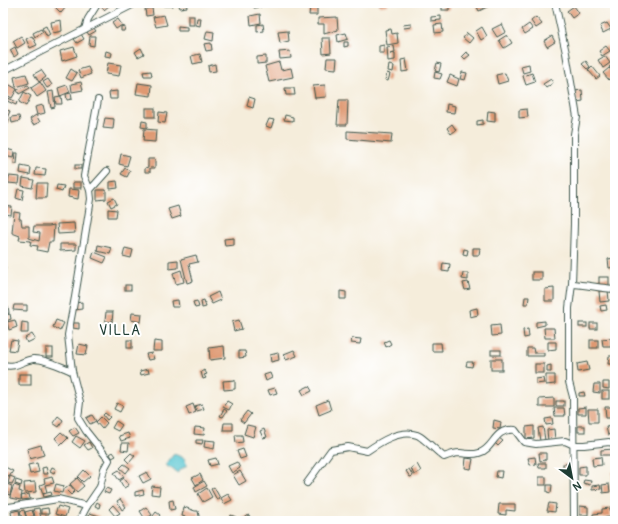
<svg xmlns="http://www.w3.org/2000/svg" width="618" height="524" font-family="Pangolin,sans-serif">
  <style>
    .water { fill: #59c6d1; stroke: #3c8282 }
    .building { fill: #df9972 }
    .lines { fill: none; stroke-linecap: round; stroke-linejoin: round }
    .minor-casing { stroke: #3f574d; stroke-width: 8 }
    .minor { stroke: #fff; stroke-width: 6 }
    .labels { text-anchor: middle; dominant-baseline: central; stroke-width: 4; stroke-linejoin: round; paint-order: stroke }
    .neighbourhood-label { font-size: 14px; letter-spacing: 1px; fill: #1f3d34; stroke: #fff }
  </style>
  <rect width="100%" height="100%" fill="#fff"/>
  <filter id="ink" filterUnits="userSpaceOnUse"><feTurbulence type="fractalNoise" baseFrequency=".025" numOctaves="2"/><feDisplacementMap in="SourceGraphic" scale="8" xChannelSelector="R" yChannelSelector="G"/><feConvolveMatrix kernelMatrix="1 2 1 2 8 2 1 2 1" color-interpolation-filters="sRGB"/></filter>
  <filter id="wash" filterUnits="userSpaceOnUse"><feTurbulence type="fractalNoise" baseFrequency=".012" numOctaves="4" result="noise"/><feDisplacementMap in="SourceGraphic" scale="16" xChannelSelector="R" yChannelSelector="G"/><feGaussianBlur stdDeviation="0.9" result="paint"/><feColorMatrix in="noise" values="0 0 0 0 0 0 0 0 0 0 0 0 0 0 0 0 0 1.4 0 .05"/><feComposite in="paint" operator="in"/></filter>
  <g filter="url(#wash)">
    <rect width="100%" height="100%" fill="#f5eddb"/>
    <polygon class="water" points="174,454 184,458 187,465 177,473 174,469 168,467 166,464"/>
    <g id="blocks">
      <g class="building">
        <polygon points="58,3 61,3 66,7 61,13 55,7"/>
        <polygon points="102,3 108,3 110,5 104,10 100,5"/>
        <rect x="164" y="3" width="8" height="3"/>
        <polygon points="178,3 186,3 187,7 180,8"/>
        <polygon points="254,3 261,3 261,7 254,8"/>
        <polygon points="379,3 388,3 388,5 380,6"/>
        <rect x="442" y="3" width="7" height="7"/>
        <polygon points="475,3 488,3 489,6 479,11"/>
        <polygon points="574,6 579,13 572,18 567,11"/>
        <polygon points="310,7 317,8 317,15 309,15"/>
        <polygon points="152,8 153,15 146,16 145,9"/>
        <polygon points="260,14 261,23 251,25 250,16"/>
        <polygon points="164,15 167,25 156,27 153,17"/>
        <rect x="188" y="16" width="6" height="9"/>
        <polygon points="441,16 441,20 431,21 431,17"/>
        <polygon points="337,17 338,30 324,34 324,24 318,24 318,18"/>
        <polygon points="536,17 542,24 536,28 531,21"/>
        <polygon points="197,18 201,18 200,26 196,25"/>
        <polygon points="118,19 122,25 116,29 112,23"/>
        <polygon points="61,20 62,31 53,33 51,22"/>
        <polygon points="607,23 611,29 603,33 600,26"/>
        <polygon points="263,24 264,31 257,32 257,25"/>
        <polygon points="411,24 411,27 404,28 403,25"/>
        <polygon points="442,24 443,32 435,33 434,25"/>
        <polygon points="502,24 506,32 497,37 492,29"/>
        <polygon points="529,24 533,29 525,34 522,29"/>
        <polygon points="46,26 50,35 47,37 42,28"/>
        <polygon points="121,26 125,27 124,31 121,31"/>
        <polygon points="178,26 187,27 187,31 178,31"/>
        <polygon points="93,27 96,31 89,35 87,32"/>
        <polygon points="482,27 487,36 481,40 476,31"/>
        <polygon points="41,29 43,32 35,37 33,33"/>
        <polygon points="391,29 392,34 397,33 398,43 387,45 385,30"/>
        <polygon points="207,31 214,32 213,41 205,39"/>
        <polygon points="288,31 289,41 280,43 278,32"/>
        <polygon points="346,33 348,39 338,42 337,35"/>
        <polygon points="467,33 473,38 469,43 463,38"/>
        <polygon points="81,34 84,39 77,43 74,39"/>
        <polygon points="507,35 512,43 504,48 499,40"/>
        <polygon points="21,36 25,43 17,48 13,41"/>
        <polygon points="32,36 37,45 30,48 26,39"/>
        <polygon points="90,36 95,36 94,46 89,45"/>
        <polygon points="552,36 555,42 547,47 544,41"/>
        <polygon points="322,38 330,38 331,53 323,54"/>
        <polygon points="344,42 348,42 348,46 344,47"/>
        <polygon points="211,43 212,50 206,51 204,44"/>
        <polygon points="384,45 384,53 379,53 379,46"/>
        <polygon points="394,46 395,52 390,53 395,53 395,60 388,61 387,47"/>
        <polygon points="606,46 610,51 602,56 599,51"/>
        <polygon points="15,47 18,54 14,57 10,50"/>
        <polygon points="74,47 77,56 62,61 60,51"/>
        <polygon points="141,48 144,54 138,57 135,52"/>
        <polygon points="106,51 112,53 111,57 105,56"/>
        <polygon points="290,51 291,58 280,59 279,52"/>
        <polygon points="466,52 470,55 465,59 462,56"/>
        <polygon points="200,54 202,62 193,64 191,56"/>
        <polygon points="266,56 266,63 257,64 257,57"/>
        <polygon points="605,56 610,63 603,68 598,60"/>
        <polygon points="327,58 337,58 336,69 326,68"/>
        <polygon points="406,59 408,71 402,72 401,60"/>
        <polygon points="586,61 590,67 587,69 582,64"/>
        <polygon points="279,62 281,70 291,68 293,77 269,82 265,66"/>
        <polygon points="108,63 121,65 119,76 106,74"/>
        <polygon points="437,63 441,64 439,72 435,71"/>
        <polygon points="613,63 615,66 612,69 609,67"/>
        <polygon points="215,64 216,71 209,72 208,66"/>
        <polygon points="529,64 530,71 523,73 521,66"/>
        <polygon points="389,65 394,66 393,72 388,71"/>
        <polygon points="592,66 600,76 596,79 588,70"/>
        <polygon points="88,67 91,74 81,78 78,70"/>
        <polygon points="609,68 615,74 609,80 603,73"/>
        <polygon points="71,69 77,73 72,81 66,78"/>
        <polygon points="41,70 46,77 39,82 34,74"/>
        <polygon points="151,71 152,76 144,76 143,72"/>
        <polygon points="435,72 442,74 440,79 434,78"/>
        <polygon points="462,72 467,73 465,80 460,79"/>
        <polygon points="387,73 390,74 388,81 385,80"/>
        <polygon points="505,73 508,81 498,84 496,75"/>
        <polygon points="532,73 535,82 526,85 523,76"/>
        <polygon points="26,74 29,83 16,87 14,77"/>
        <polygon points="450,75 459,79 457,86 447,82"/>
        <polygon points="48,79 52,85 47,88 43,82"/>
        <polygon points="551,79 553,83 546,88 543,84"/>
        <polygon points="40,82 46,91 37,97 31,88"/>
        <polygon points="81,82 83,90 72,92 71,84"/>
        <polygon points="138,83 152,85 151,96 136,94"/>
        <polygon points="8,84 17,89 12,98 3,93 7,99 3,101 3,93"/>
        <polygon points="28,85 30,88 19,94 17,90"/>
        <polygon points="67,85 70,92 60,96 58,88"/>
        <polygon points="325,85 326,97 315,98 313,86"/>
        <polygon points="285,88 294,88 295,95 286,95"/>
        <polygon points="582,90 583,101 577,102 575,91"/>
        <polygon points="53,91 55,107 51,108 48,92"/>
        <polygon points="117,91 117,99 110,99 109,92"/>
        <polygon points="24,92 31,96 26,106 19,102"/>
        <polygon points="71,93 72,99 67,100 66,94"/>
        <polygon points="61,96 62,104 56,104 55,97"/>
        <polygon points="249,97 255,99 253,108 247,106"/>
        <polygon points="8,98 17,102 16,105 7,101"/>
        <polygon points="339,100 348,100 347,125 337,125"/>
        <polygon points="447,104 455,106 454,113 446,112"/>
        <polygon points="43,105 45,113 37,115 35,107"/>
        <rect x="146" y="108" width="9" height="9"/>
        <polygon points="3,109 10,111 7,118 3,116"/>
        <polygon points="527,109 528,117 519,118 519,110"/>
        <polygon points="488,111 495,112 495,122 487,121"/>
        <polygon points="159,112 167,113 165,123 158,122"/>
        <polygon points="36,115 40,122 33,125 30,119"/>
        <polygon points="285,115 293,117 293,121 284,120"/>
        <polygon points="19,116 20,121 12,123 11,117"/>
        <polygon points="3,117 9,119 8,123 3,121"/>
        <polygon points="105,118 114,119 113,129 103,128"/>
        <polygon points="269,119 274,120 271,128 266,126"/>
        <polygon points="483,120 483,124 477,125 477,121"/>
        <polygon points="142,121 147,122 147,128 141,127"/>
        <polygon points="452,124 456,130 451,134 447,128"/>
        <polygon points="144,129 156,130 155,142 143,141"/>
        <polygon points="347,131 392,134 391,143 347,139"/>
        <polygon points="6,149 14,151 13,158 5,156"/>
        <polygon points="15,153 18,153 17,164 14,164"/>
        <polygon points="121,154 130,156 127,166 119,164"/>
        <polygon points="148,159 155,159 155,168 150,168 150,172 145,172 145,168 148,167"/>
        <rect x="75" y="165" width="6" height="4"/>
        <polygon points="21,166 31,168 30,175 20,173"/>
        <polygon points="36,168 46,169 45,176 35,175"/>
        <polygon points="125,168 130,171 127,177 121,174"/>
        <polygon points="9,176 20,177 19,184 8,183"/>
        <polygon points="23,178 34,180 32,188 22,186"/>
        <polygon points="117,181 118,188 110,189 110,182"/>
        <rect x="73" y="182" width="8" height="6"/>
        <polygon points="37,183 47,183 46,198 36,198"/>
        <polygon points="57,185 64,186 62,192 56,190"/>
        <polygon points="18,189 24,190 22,200 16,198"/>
        <polygon points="69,189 79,190 78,199 68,197"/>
        <polygon points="97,190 106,190 106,199 97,200"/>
        <polygon points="114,198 117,204 111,207 108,201"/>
        <polygon points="3,206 12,207 11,215 3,214"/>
        <polygon points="178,206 181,216 172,219 168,209"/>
        <polygon points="108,209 117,210 116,217 108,217"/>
        <polygon points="14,212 20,213 19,219 21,219 22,226 29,226 29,238 39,241 40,233 33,232 34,226 49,226 54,225 53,242 49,242 47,252 37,250 38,246 30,245 31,241 19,240 20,236 12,233"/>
        <polygon points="74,223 75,233 58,234 57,224"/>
        <polygon points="3,235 6,236 3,245"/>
        <polygon points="234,238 234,245 225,246 224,239"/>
        <polygon points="60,244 76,244 76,250 60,251"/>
        <polygon points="98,245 112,248 110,254 97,251"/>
        <rect x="612" y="245" width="3" height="7"/>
        <polygon points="125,248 133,250 131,258 123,256"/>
        <polygon points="473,248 480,248 479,255 473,255"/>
        <polygon points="464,249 468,250 467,255 463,254"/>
        <polygon points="94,252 107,257 104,263 92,258"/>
        <polygon points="196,255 198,262 189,264 193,281 187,283 181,259"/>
        <polygon points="615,258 615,267 609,268 608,259"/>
        <polygon points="178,260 178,268 169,269 169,261"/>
        <polygon points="443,263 450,264 449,272 442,271"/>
        <polygon points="3,266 6,268 3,276"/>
        <polygon points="181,270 184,282 176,284 173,273"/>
        <rect x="532" y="272" width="10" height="8"/>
        <polygon points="463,273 468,273 468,280 462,279"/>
        <rect x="599" y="277" width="10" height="9"/>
        <polygon points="468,282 470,289 465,290 463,283"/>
        <rect x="125" y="285" width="6" height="5"/>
        <polygon points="554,288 554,301 545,301 545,289"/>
        <polygon points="608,290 609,301 600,302 599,291"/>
        <polygon points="340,291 346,292 346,299 340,299"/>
        <polygon points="218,292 221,300 212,304 208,297"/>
        <polygon points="525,297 529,297 528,304 524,304"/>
        <polygon points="178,300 179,307 172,307 171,301"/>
        <polygon points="204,300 206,307 202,308 201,301"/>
        <polygon points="197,301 199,307 195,308 193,302"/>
        <polygon points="82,302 82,309 75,310 75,303"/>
        <polygon points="14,305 27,305 27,311 13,310"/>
        <polygon points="606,305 607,310 601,311 600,306"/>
        <polygon points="8,306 9,313 5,314 4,307"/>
        <polygon points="477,308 478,315 470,317 469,310"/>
        <polygon points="106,312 113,312 112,322 105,321"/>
        <polygon points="132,313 142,314 141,322 131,320"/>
        <polygon points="10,314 11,319 6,321 5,315"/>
        <polygon points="15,320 17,327 9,330 7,322"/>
        <polygon points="56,320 64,323 60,331 53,327"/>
        <polygon points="239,320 242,329 234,331 232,322"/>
        <polygon points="545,321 545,325 536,327 536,322"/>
        <polygon points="22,322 28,323 28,333 21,333"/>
        <polygon points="73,323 79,323 79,329 73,328"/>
        <rect x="579" y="323" width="8" height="4"/>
        <rect x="590" y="323" width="7" height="6"/>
        <polygon points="500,325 501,335 492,336 491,326"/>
        <polygon points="544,328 554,328 555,338 545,338"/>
        <polygon points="528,329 529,337 524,338 523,330"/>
        <polygon points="32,334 35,339 27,343 25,338"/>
        <polygon points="352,338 361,339 360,344 351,343"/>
        <polygon points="611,338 611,346 603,346 602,339"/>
        <polygon points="11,340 18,341 16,351 9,350"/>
        <rect x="127" y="340" width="5" height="8"/>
        <polygon points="389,340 391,344 386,347 384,342"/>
        <rect x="590" y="340" width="8" height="8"/>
        <polygon points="154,341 162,342 162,351 153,351"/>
        <polygon points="548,342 556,342 556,349 548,350"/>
        <polygon points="432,343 441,343 442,351 432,351"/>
        <polygon points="79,344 88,346 86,355 77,354"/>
        <polygon points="224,346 225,358 210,360 209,348"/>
        <rect x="46" y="348" width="7" height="9"/>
        <polygon points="527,348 533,348 534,353 544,353 544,356 527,356"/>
        <polygon points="294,350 297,356 286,360 284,354"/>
        <rect x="491" y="350" width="10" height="5"/>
        <polygon points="239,351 245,351 246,357 239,358"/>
        <polygon points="152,353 154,359 148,360 146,354"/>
        <polygon points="278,353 279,360 271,362 270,355"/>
        <polygon points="609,356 615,356 614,364 608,364"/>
        <rect x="491" y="359" width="11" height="11"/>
        <polygon points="467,362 473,362 472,367 466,366"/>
        <polygon points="587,362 589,370 578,372 577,364"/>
        <rect x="535" y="364" width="9" height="9"/>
        <polygon points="551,365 551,372 547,372 547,366"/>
        <polygon points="148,369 149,373 141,375 140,371"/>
        <polygon points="204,370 207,374 204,375 206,378 203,379 201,372"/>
        <polygon points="270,373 272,378 266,381 264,375"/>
        <rect x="19" y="374" width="12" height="11"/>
        <polygon points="546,375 555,375 555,384 546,385"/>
        <polygon points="543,378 544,383 536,384 536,379"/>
        <polygon points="235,380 235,389 224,390 223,381"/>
        <polygon points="603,382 609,382 609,389 603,388"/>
        <polygon points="594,384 600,384 600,393 593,392"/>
        <polygon points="309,386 312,391 304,395 301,390"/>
        <polygon points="275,388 277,393 270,395 268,390"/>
        <rect x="602" y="391" width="7" height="8"/>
        <polygon points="584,392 585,396 579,396 579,393"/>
        <polygon points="554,398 554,407 539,407 539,399"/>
        <polygon points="328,400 331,410 319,415 316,405"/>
        <polygon points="227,401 232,404 229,410 223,407"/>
        <rect x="556" y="401" width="8" height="5"/>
        <polygon points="117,403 123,406 120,412 114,409"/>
        <polygon points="193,404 196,412 189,415 186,407"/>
        <polygon points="202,404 204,409 197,411 195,406"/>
        <polygon points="586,407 586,414 578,414 578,408"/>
        <polygon points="605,407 614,407 614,418 606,418"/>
        <polygon points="554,408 564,408 565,416 555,416"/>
        <polygon points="224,409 227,411 223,417 220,416"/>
        <polygon points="588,409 598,409 598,422 589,422"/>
        <polygon points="247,411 251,414 244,423 240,420"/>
        <polygon points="105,413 110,417 107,420 103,415"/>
        <polygon points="92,415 96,421 90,424 86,418"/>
        <polygon points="58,416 63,420 59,427 53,423"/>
        <polygon points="101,417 107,423 102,429 96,422"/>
        <polygon points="552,418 553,424 546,425 545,419"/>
        <polygon points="494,420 501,422 500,429 493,428"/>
        <polygon points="116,421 122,425 118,431 112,428"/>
        <polygon points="224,423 233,423 233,430 223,430"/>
        <polygon points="247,425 256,427 253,437 244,434"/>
        <polygon points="534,426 534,438 526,439 526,427"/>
        <rect x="578" y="426" width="7" height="6"/>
        <polygon points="612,426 614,433 608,435 606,427"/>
        <polygon points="75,427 79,433 73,436 69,431"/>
        <polygon points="195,427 205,428 204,435 194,434"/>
        <polygon points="543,427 545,440 540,441 538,428"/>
        <polygon points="264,429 267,437 263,438 260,431"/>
        <polygon points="554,429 555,440 548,441 547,430"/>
        <polygon points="61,432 68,438 61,445 55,438"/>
        <polygon points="128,433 130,438 121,441 119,436"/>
        <polygon points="235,435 242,435 243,442 236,443"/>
        <polygon points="76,436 85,441 80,448 72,442"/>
        <polygon points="499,438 503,441 498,446 495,443"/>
        <polygon points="196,440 203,440 202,444 196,443"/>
        <polygon points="205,440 215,441 214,449 204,447"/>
        <polygon points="89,442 92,448 88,450 84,445"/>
        <polygon points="122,443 129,443 128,451 121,450"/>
        <polygon points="41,445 44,455 30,459 27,449"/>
        <polygon points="243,449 246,457 240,459 237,451"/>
        <polygon points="614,449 614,455 601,455 601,450"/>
        <polygon points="113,452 116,456 112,458 110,454"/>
        <polygon points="131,453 135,456 129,463 125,459"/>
        <polygon points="539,453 546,453 546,460 540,461"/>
        <polygon points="535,457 536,464 530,465 528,458"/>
        <polygon points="601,457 602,465 593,466 592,458"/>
        <polygon points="216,458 218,464 210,466 208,460"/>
        <polygon points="466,458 473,459 471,469 465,468"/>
        <polygon points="237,462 240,468 232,473 228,466"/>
        <polygon points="37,463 39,472 30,474 28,465"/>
        <polygon points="538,463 546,463 546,468 539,468"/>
        <polygon points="124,464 130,468 126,473 120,468"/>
        <polygon points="417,464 421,471 414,475 411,468"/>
        <rect x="563" y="464" width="4" height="8"/>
        <polygon points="586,466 586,475 579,475 579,467"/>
        <polygon points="5,467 13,471 9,477 3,474"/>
        <polygon points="46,467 48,474 43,474 42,468"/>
        <polygon points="52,467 56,469 54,473 50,471"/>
        <polygon points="409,469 413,476 410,477 406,471"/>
        <polygon points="84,470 90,476 83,482 78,477"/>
        <polygon points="119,470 124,477 119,480 114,473"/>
        <polygon points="240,471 246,481 239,485 233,475"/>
        <polygon points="497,471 502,471 501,478 496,477"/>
        <polygon points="615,471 615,483 612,483 612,472"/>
        <polygon points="147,472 151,479 143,483 139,476"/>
        <polygon points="200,474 203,480 196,485 192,478"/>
        <polygon points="10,476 15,478 12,484 8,483"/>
        <polygon points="52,477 54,483 45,485 47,492 43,494 40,485 45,483 44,479"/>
        <rect x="539" y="477" width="7" height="8"/>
        <polygon points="77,478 84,486 77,492 70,484"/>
        <polygon points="124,478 129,485 124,488 120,481"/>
        <polygon points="16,480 22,482 21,486 15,484"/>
        <polygon points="584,480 591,481 590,485 583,483"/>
        <polygon points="204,481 207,486 196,492 194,487"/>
        <polygon points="35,482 36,492 25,493 24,483"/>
        <polygon points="4,483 12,486 10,495 7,494 8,492 3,491"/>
        <polygon points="56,484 64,486 62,493 54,491"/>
        <polygon points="609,484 610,492 603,493 602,485"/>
        <polygon points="14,485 20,487 19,491 22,492 21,500 11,498 10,496"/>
        <polygon points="70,485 75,491 71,495 65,489"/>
        <polygon points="547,485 552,485 551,493 547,492"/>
        <polygon points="600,485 601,489 592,490 592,486"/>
        <polygon points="152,486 160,487 159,495 151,494"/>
        <polygon points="214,487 220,498 217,500 211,489"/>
        <polygon points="106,488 111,490 109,494 104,492"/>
        <polygon points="207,488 212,497 203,502 198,494"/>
        <polygon points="143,490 144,494 135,496 135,492"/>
        <polygon points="51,492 52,495 44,497 43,494"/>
        <polygon points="29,494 30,499 22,500 21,496"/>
        <polygon points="228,494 232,500 224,504 221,498"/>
        <polygon points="120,499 126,507 122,510 117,501"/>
        <polygon points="173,500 175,509 170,510 169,501"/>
        <polygon points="97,502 100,504 99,508 95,506"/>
        <polygon points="549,503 556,504 555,512 547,511"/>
        <polygon points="499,504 515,504 515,511 506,510 506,515 498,514"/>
        <polygon points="113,505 120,513 115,516 109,509"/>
        <polygon points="58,506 68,509 65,517 55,514"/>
        <polygon points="580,506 588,507 588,515 580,515"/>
        <polygon points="146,507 152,515 145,519 140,511"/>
        <polygon points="184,507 195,511 198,511 200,521 193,521 192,519 182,516"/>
        <polygon points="39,508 41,519 36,520 33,509"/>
        <polygon points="48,508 49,514 41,514 41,509"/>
        <polygon points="610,508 611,517 593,519 593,514 602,513 602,509"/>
        <polygon points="19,510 20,516 12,518 11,512"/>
        <polygon points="24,510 26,518 22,519 20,511"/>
        <polygon points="32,510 34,516 27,518 25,512"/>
        <polygon points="156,512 160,515 156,521 152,521 150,520"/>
        <polygon points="90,513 99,516 97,521 87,521"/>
        <polygon points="231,515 236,517 234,521 228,521"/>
        <polygon points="249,515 252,521 239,521 239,520"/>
        <polygon points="58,517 65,521 56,521"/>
        <polygon points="213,518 214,521 207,521 206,520"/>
        <rect x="530" y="519" width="8" height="2"/>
        <rect x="578" y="519" width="11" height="2"/>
      </g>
    </g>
  </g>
  <g filter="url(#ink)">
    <use href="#blocks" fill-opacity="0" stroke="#3f574d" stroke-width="1"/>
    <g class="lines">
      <defs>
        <g id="minor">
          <polyline points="555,3 566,53 577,117 574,134 574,224 572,284 569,308 569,382 573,397 574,521"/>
          <polyline points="85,29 88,19 98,3"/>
          <polyline points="3,71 136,3"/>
          <polyline points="90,190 107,171"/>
          <path d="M572 284C587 285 600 288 615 289"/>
          <path d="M3 365C18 368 20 361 33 359 43 358 62 367 72 371L80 402 78 418 86 431 109 460 104 469 100 487 87 506 79 521"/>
          <polyline points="72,371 68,335 75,297 91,199 90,190 84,176 98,100"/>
          <path d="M307 483 331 450 348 447 367 451C380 442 400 429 417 435 422 436 437 452 444 457 449 455 454 453 460 453 466 454 473 455 479 453 495 448 493 428 515 430L524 442 536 444 565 441 574 445H584L609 442 615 444"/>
          <polyline points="3,508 58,499 87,506"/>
        </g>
      </defs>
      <use href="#minor" class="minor-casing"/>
      <use href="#minor" class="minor"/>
    </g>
  </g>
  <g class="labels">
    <g class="neighbourhood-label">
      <text x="120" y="330">VILLA</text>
    </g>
  </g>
  <rect width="618" height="524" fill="none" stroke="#fff" stroke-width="16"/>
  <g transform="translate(572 478) rotate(148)" stroke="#ffffff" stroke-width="3" paint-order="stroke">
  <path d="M0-3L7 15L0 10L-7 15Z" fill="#1f3d34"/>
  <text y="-6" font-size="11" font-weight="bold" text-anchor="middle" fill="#1f3d34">N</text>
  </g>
</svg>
